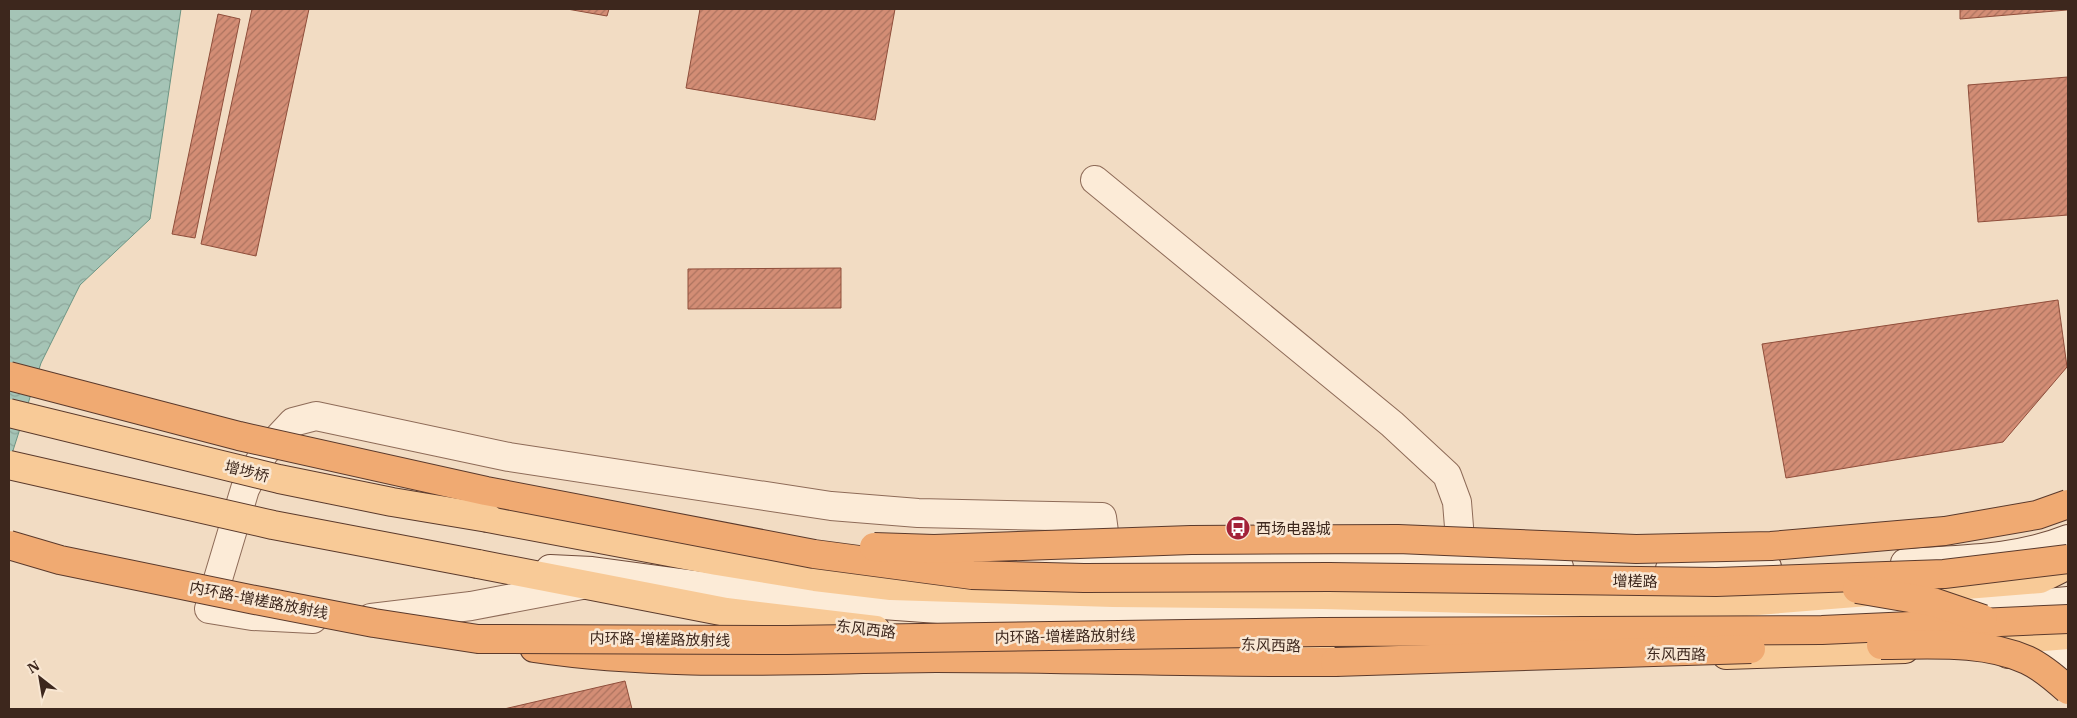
<svg xmlns="http://www.w3.org/2000/svg" width="2077" height="718" font-family="'IBM Plex Serif','Noto Sans SC',serif">
  <style>
    .water { fill: url(#water-waves); stroke: #6b9483 }
    .building { fill: url(#building-hatch); stroke: #8f4e3b }
    .lines { fill: none; stroke-linecap: round; stroke-linejoin: round }
    .minor-casing { stroke: #8e6b58; stroke-width: 30 }
    .secondary-casing { stroke: #704c3b; stroke-width: 30 }
    .primary-casing { stroke: #5b3a2c; stroke-width: 30 }
    .trunk-casing { stroke: #5b3a2c; stroke-width: 30 }
    .minor { stroke: #fcebd7; stroke-width: 28 }
    .secondary { stroke: #fcebd7; stroke-width: 28 }
    .primary { stroke: #f8ca97; stroke-width: 28 }
    .trunk { stroke: #f0aa72; stroke-width: 28 }
    .primary-bridge-casing { stroke: #5b3a2c; stroke-width: 30; stroke-linecap: butt }
    .trunk-bridge-casing { stroke: #5b3a2c; stroke-width: 30; stroke-linecap: butt }
    .primary-bridge { stroke: #f8ca97; stroke-width: 28 }
    .trunk-bridge { stroke: #f0aa72; stroke-width: 28 }
    .labels { text-anchor: middle; dominant-baseline: central; stroke-width: 5; stroke-linejoin: round; paint-order: stroke }
    .street-label { font-size: 15px; fill: #3d271d; stroke: #f9e7d3 }
    .poi-label { font-size: 15px; fill: #3d271d; stroke: #f9e7d3; text-anchor: start }
  </style>
  <defs>
    <pattern id="water-waves" width="16" height="10" patternUnits="userSpaceOnUse" patternTransform="scale(1.25)"><rect width="16" height="10" fill="#a5c4b6"/><path d="M0 5q4-4 8 0t8 0" fill="none" stroke="#8fa89c"/></pattern>
    <pattern id="building-hatch" width="6" height="6" patternUnits="userSpaceOnUse" patternTransform="scale(1.25)"><rect width="6" height="6" fill="#d38d75"/><path d="M-1 1l2-2M0 6l6-6M5 7l2-2" fill="none" stroke="#ac735f"/></pattern>
  </defs>
  <rect width="100%" height="100%" fill="#f2dcc3"/>
  <polygon class="water" points="9,9 181,9 150,219 80,285 41,363 9,463"/>
  <g class="building">
    <polygon points="252,9 309,9 256,256 201,244"/>
    <polygon points="567,9 609,9 607,16"/>
    <polygon points="700,9 895,9 875,120 686,88"/>
    <polygon points="1960,9 2067,9 2067,10 1960,19"/>
    <polygon points="218,14 240,19 195,238 172,234"/>
    <polygon points="2068,77 2068,215 1978,222 1968,85"/>
    <polygon points="841,268 841,308 688,309 688,269"/>
    <polygon points="2058,300 2067,367 2003,442 1786,478 1762,344"/>
    <polygon points="625,681 632,709 504,709"/>
  </g>
  <g class="lines">
    <defs>
      <g id="minor">
        <polyline points="1095,180 1392,424 1447,475 1457,502 1462,564"/>
        <polyline points="371,618 471,606 582,585"/>
        <polyline points="313,619 252,616 209,609 245,489 264,453 293,422 316,416 509,457 831,506 918,513 1102,517 1108,562"/>
      </g>
      <g id="secondary">
        <path d="M1905 563C1960 559 2016 560 2068 539"/>
        <path d="M1020 566C1199 553 1380 562 1559 567"/>
        <polyline points="550,569 592,571 799,599 966,611 1103,615 1285,613 1614,618"/>
        <polyline points="1670,569 1767,567"/>
        <polyline points="1735,618 1994,608 2068,601"/>
        <polyline points="2008,654 2068,657"/>
      </g>
      <g id="primary">
        <polyline points="488,518 717,561 815,577 891,586 1113,593 1323,595 1617,603 1733,603 1880,591"/>
        <polyline points="478,564 726,612 876,630"/>
        <polyline points="1941,587 2040,579 2068,565"/>
        <polyline points="1973,643 2068,635"/>
        <polyline points="1266,645 1396,649"/>
        <polyline points="1726,655 1905,649"/>
      </g>
      <path id="trunk" d="M534 648C667 668 802 659 936 658 1069 658 1202 663 1335 662"/>
    </defs>
    <use href="#minor" class="minor-casing"/>
    <use href="#secondary" class="secondary-casing"/>
    <use href="#primary" class="primary-casing"/>
    <use href="#trunk" class="trunk-casing"/>
    <use href="#minor" class="minor"/>
    <use href="#secondary" class="secondary"/>
    <use href="#primary" class="primary"/>
    <use href="#trunk" class="trunk"/>
    <defs>
      <g id="primary-bridge">
        <polyline points="9,413 279,479 392,502 488,518"/>
        <polyline points="9,465 273,525 478,564"/>
      </g>
      <g id="trunk-bridge">
        <polyline points="9,376 239,436 486,491 814,554 972,575 1084,578 1329,577 1716,582 1944,574 2068,559"/>
        <polyline points="9,545 60,560 255,600 374,623 478,639 787,640 1321,632 1822,630 2068,619"/>
        <polyline points="874,547 934,549 1191,540 1398,539 1636,549 1771,546 1945,531 2037,515 2068,504"/>
        <polyline points="1857,589 1933,602 1983,619"/>
        <path d="M1881 645C1929 645 1983 640 2027 660 2042 667 2056 679 2068 690"/>
        <polyline points="1335,662 1751,649"/>
      </g>
    </defs>
    <use href="#primary-bridge" class="primary-bridge-casing"/>
    <use href="#trunk-bridge" class="trunk-bridge-casing"/>
    <use href="#primary-bridge" class="primary-bridge"/>
    <use href="#trunk-bridge" class="trunk-bridge"/>
  </g>
  <defs>
    <symbol id="bus-disc" viewBox="-11 -11 22 22"><circle r="9.5" fill="#a32238" stroke="#f9e7d3"/><path d="M-5-6H5V4H4V6H2V4H-2V6H-4V4H-5ZM-3.5-4V0h7V-4ZM-3.5 1.2v1.5H-2V1.2ZM2 1.2v1.5H3.5V1.2Z" fill="#fff"/></symbol>
  </defs>
  <g fill-rule="evenodd">
    <use href="#bus-disc" x="1224" y="514" width="28" height="28"/>
  </g>
  <g class="labels">
    <g class="street-label">
      <text transform="translate(247 471) rotate(14)">增埗桥</text>
      <text transform="translate(1635 581) rotate(1)">增槎路</text>
      <text transform="translate(259 600) rotate(11)">内环路-增槎路放射线</text>
      <text transform="translate(866 629) rotate(7)">东风西路</text>
      <text transform="translate(1065 636) rotate(-1)">内环路-增槎路放射线</text>
      <text transform="translate(660 639) rotate(1)">内环路-增槎路放射线</text>
      <text transform="translate(1271 645) rotate(2)">东风西路</text>
      <text transform="translate(1676 654) rotate(1)">东风西路</text>
    </g>
    <g class="poi-label">
      <text x="1256" y="528">西场电器城</text>
    </g>
  </g>
  <rect width="2077" height="718" fill="none" stroke="#3d271d" stroke-width="20"/>
  <g transform="translate(40 678) rotate(329)" stroke="#f9e7d3" stroke-width="4" paint-order="stroke">
  <path d="M0-4L9 19L0 12L-9 19Z" fill="#3d271d"/>
  <text y="-8" font-size="14" font-weight="bold" text-anchor="middle" fill="#3d271d">N</text>
  </g>
</svg>
